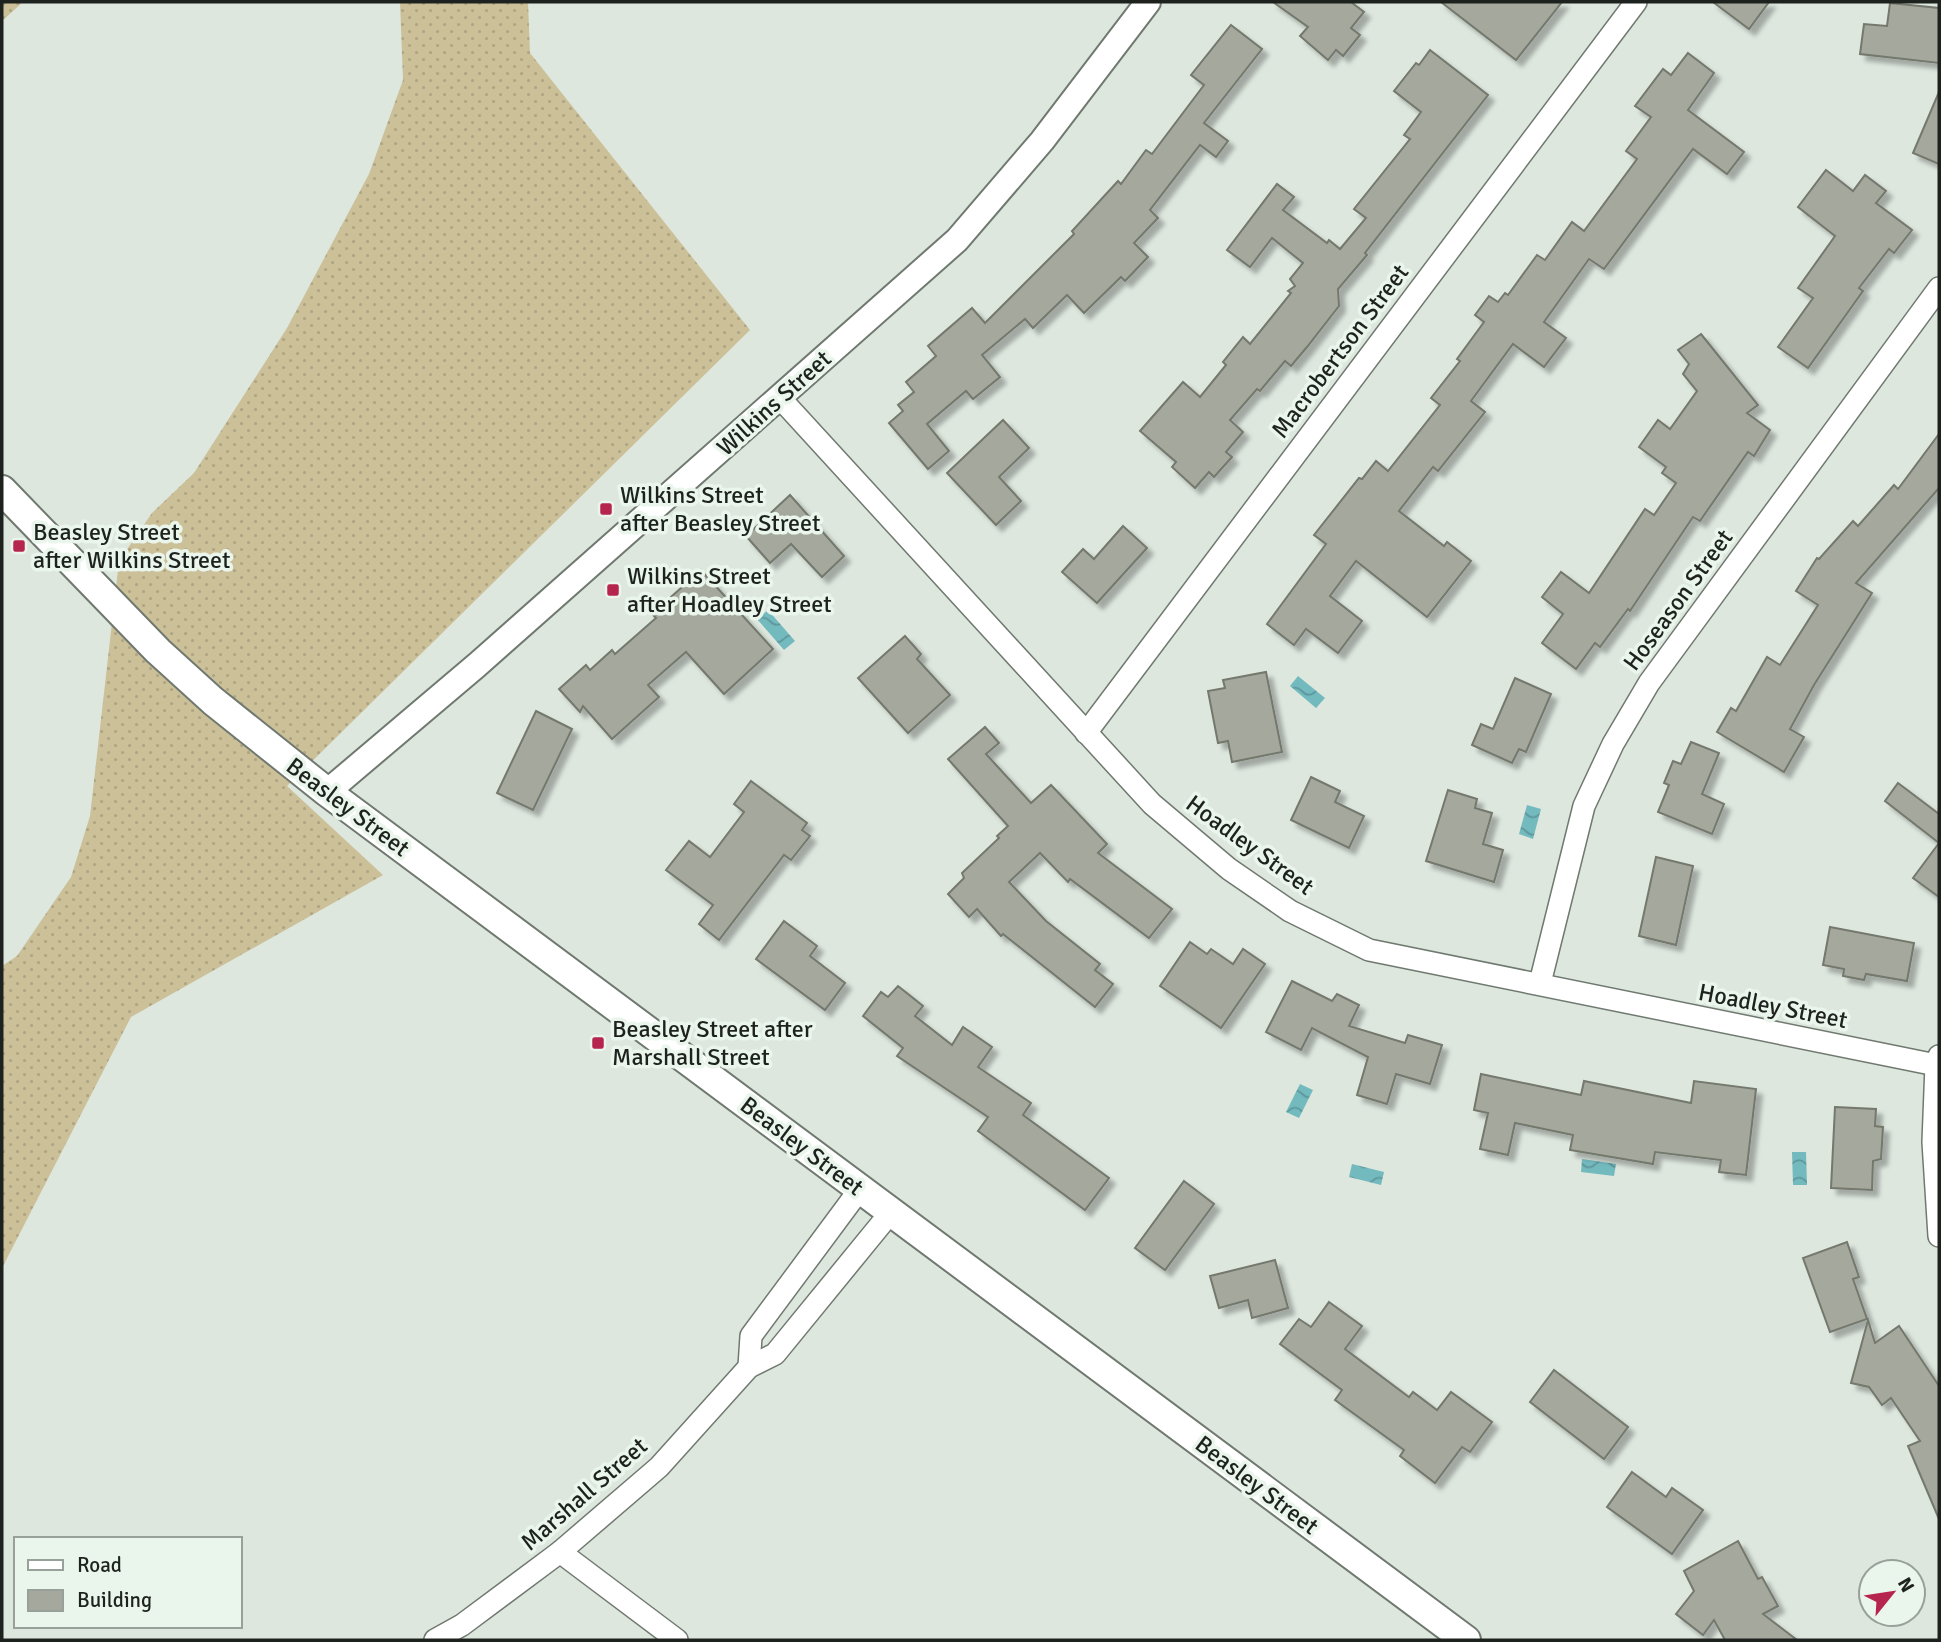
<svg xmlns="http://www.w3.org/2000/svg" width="1941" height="1642" font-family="Signika,sans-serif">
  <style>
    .grass { fill: url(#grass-dots) }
    .water { fill: url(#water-waves) }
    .building { fill: #a5a89c; stroke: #74786c; stroke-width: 2; filter: url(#shadow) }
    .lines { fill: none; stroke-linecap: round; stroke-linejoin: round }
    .minor-casing { stroke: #707970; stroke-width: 24 }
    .tertiary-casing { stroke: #707970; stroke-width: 28 }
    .secondary-casing { stroke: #707970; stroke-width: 32 }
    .minor { stroke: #fff; stroke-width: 21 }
    .tertiary { stroke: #fff; stroke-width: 24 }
    .secondary { stroke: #fff; stroke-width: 28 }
    .poi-dot { fill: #b6254e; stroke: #eaf5eb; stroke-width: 2.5 }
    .labels { text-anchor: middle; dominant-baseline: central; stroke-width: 7; stroke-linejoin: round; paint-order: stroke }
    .street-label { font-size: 24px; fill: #1e221f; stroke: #eaf5eb }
    .poi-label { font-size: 24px; fill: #1e221f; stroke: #eaf5eb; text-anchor: start }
  </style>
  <defs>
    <pattern id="grass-dots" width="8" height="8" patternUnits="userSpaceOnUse" patternTransform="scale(1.75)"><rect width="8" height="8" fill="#ccc099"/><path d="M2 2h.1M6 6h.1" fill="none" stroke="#afa583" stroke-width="1.8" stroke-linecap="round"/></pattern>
    <pattern id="water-waves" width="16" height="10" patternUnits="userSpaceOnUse" patternTransform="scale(1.75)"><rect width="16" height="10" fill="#73babf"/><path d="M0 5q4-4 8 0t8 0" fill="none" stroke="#5e979b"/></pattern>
    <filter id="shadow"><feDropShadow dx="6" dy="6" stdDeviation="2" flood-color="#0004"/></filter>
  </defs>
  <rect width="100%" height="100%" fill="#dde7de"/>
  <g class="grass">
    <polygon points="2,2 23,2 2,21"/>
    <polygon points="400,2 528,2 530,53 750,330 287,786 383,875 131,1017 2,1268 2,966 17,956 71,877 90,816 119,561 152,513 194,473 287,328 369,174 403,80"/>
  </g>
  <g class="water">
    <polygon points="768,610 795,641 784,650 757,619"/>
    <polygon points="1298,676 1325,698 1316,708 1290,686"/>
    <polygon points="1527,805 1541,809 1533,839 1519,834"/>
    <polygon points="1300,1084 1313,1090 1299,1118 1286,1112"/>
    <polygon points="1792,1152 1806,1152 1807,1185 1793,1185"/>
    <polygon points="1582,1159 1616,1164 1614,1176 1581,1172"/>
    <polygon points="1352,1164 1384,1172 1381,1185 1349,1177"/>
  </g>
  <g class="building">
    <polygon points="1273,2 1351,2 1364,12 1351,28 1360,35 1343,56 1336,50 1328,60 1300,36 1308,27"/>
    <polygon points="1441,2 1562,2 1516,60"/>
    <polygon points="1713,2 1769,2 1749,29"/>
    <polygon points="1890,3 1939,8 1939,63 1860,54 1864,24 1887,26"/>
    <polygon points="1231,25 1262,49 1204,123 1228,141 1216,157 1200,145 1150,210 1158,218 1134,243 1148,257 1125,281 1121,277 1084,313 1067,295 1033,328 1025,319 982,355 1000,377 973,399 966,391 927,424 949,451 928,469 889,423 903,411 898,405 914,392 906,382 936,356 928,346 972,308 985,323 1074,234 1072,231 1118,181 1121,184 1146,150 1152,154 1204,85 1191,75"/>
    <polygon points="1430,50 1488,95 1365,253 1367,255 1338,289 1339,306 1307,347 1291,366 1285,361 1260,391 1257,389 1230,420 1243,432 1226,452 1232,457 1214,477 1209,472 1195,488 1172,467 1176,462 1140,431 1183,382 1200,397 1226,365 1223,362 1243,337 1250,344 1291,293 1288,291 1295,286 1290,279 1303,263 1272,238 1250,267 1227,250 1277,184 1294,197 1283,210 1327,243 1329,240 1340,249 1366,218 1354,209 1410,139 1404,135 1421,112 1394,91 1416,63 1419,65"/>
    <polygon points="1688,53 1714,73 1688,110 1744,152 1727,174 1693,149 1604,269 1589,259 1544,322 1566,338 1544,367 1513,344 1471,401 1485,412 1438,471 1433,467 1399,511 1444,546 1447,542 1471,561 1427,617 1356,561 1330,596 1362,621 1338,653 1306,629 1294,645 1267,624 1326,544 1314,535 1359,478 1362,479 1376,461 1388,471 1440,405 1431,398 1460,361 1457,359 1484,322 1475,315 1489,296 1498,302 1505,293 1508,295 1537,255 1545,260 1572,222 1584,231 1637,159 1626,151 1651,117 1635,106 1663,69 1671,75"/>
    <polygon points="1939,92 1939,164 1913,153"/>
    <polygon points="1826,170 1853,191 1865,175 1886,191 1876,203 1912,230 1894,253 1889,249 1859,288 1863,291 1808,368 1778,347 1813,298 1798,288 1835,236 1798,207"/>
    <polygon points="1701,334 1758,405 1747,413 1770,430 1754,456 1748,452 1700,521 1693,517 1630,611 1628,609 1600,647 1595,643 1576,669 1542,643 1563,614 1542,597 1561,572 1589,593 1645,509 1654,515 1676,483 1662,473 1666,467 1639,447 1658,420 1670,429 1697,391 1683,374 1689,364 1678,350"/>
    <polygon points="1003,420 1029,448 999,477 1021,501 996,525 947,473"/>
    <polygon points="1939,434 1939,488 1856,583 1872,593 1814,685 1790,729 1804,737 1784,772 1717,732 1731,708 1736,711 1767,657 1780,665 1818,605 1796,591 1817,558 1819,559 1853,521 1858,526 1894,485 1898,489"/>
    <polygon points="790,495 844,556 822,577 791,544 770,563 746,536"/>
    <polygon points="1123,526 1147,548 1097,603 1062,572 1083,549 1094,559"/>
    <polygon points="701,570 773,649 724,694 686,652 648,685 659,697 612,739 583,706 580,712 559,689 586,665 590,670 612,650 615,654 656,618 652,614"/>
    <polygon points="905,636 921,654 917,659 950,695 908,733 858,678"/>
    <polygon points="1266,672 1282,752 1232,762 1228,741 1218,743 1208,691 1225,688 1223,680"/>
    <polygon points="1515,678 1551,694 1526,752 1519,749 1512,763 1472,745 1481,724 1493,729"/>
    <polygon points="536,711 572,729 533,810 497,793"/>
    <polygon points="985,727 999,743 986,754 1031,803 1051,785 1107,844 1098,853 1172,909 1149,938 1070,879 1068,882 1040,853 1009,882 1046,921 1100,964 1095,970 1113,984 1095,1007 1003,934 1001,936 977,909 969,917 948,894 964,878 962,873 999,838 997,836 1008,826 948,759"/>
    <polygon points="1691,742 1719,753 1702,794 1724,804 1712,834 1658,812 1669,785 1664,783 1673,761 1681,764"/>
    <polygon points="1311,777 1340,791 1335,802 1364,816 1349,848 1291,820"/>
    <polygon points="751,781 807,823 802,830 810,836 791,860 784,855 778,863 719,940 699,924 713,905 666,870 689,841 710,857 744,812 734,804"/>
    <polygon points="1898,783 1939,814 1939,843 1885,801"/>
    <polygon points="1448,790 1477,799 1475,808 1492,813 1483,844 1503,850 1494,882 1426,861"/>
    <polygon points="1939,843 1939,897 1913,878"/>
    <polygon points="1656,857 1693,866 1676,945 1639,936"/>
    <polygon points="784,921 817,946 810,956 845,983 825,1010 756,959"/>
    <polygon points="1830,927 1914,943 1907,981 1866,974 1864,980 1843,976 1844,969 1823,965"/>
    <polygon points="1190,942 1207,954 1211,949 1233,964 1243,949 1265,964 1221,1028 1160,986"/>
    <polygon points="1292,981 1332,1001 1337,994 1359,1005 1349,1026 1405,1043 1408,1035 1442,1045 1430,1084 1396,1074 1387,1104 1357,1095 1368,1057 1312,1028 1301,1050 1266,1032"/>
    <polygon points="898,986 923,1006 915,1016 952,1045 963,1027 992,1047 978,1067 1031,1103 1023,1115 1109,1178 1085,1210 978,1131 988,1117 897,1056 903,1048 863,1016 881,992 888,997"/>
    <polygon points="1481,1074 1581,1095 1584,1081 1691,1103 1694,1081 1756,1089 1746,1175 1719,1172 1721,1160 1655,1152 1653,1164 1570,1150 1573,1135 1515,1123 1508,1155 1480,1149 1488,1113 1474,1110"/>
    <polygon points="1835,1107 1876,1109 1875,1126 1883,1127 1881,1159 1873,1161 1872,1190 1831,1188"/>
    <polygon points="1184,1181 1214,1204 1165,1270 1135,1248"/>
    <polygon points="1847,1242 1859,1277 1853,1279 1867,1319 1830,1332 1803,1258"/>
    <polygon points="1275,1260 1288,1308 1252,1318 1248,1300 1219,1308 1210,1276"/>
    <polygon points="1329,1302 1362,1326 1345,1349 1409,1397 1413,1392 1437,1410 1451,1392 1492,1422 1470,1452 1462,1447 1435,1483 1400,1456 1404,1450 1335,1400 1342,1390 1280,1344 1299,1319 1311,1327"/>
    <polygon points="1868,1320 1875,1343 1899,1326 1939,1386 1939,1519 1908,1446 1920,1441 1891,1398 1882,1405 1869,1387 1851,1383"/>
    <polygon points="1554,1370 1628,1427 1604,1459 1530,1402"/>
    <polygon points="1632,1472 1666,1497 1672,1488 1703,1510 1672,1554 1607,1507"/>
    <polygon points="1738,1541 1758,1579 1762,1577 1778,1606 1763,1614 1797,1640 1725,1640 1714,1620 1703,1635 1676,1614 1694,1591 1684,1571"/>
  </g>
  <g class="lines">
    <defs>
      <g id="minor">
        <polyline points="780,398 1152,804 1229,869 1290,911 1369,950 1936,1065"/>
        <polyline points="1086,733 1636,2"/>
        <polyline points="1540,983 1584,806 1613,744 1649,683 1939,288"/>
        <polyline points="1939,1056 1936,1065 1933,1142 1939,1236"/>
        <polyline points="749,1367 751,1336 860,1189"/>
        <polyline points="560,1552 677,1640"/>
        <polyline points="435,1640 462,1625 560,1552 659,1467 749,1367 775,1354 891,1212"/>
      </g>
      <polyline id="tertiary" points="327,792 477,665 957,240 1042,141 1148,2"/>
      <polyline id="secondary" points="2,490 158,651 213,701 327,792 1466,1640"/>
    </defs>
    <use href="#minor" class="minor-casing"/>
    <use href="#tertiary" class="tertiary-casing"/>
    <use href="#secondary" class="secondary-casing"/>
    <use href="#minor" class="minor"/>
    <use href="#tertiary" class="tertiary"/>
    <use href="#secondary" class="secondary"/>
  </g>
  <g class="poi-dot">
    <rect x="599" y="502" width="14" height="14" rx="3.5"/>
    <rect x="12" y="539" width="14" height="14" rx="3.5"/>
    <rect x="606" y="583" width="14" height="14" rx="3.5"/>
    <rect x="591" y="1036" width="14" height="14" rx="3.5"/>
  </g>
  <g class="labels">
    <g class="street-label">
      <text transform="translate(1340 351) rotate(-53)">Macrobertson Street</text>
      <text transform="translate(774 403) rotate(-42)">Wilkins Street</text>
      <text transform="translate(1678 600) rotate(-54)">Hoseason Street</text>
      <text transform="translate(348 807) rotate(37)">Beasley Street</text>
      <text transform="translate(1250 845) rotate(36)">Hoadley Street</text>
      <text transform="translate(1773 1006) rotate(11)">Hoadley Street</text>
      <text transform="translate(802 1146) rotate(37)">Beasley Street</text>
      <text transform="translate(1257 1485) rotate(37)">Beasley Street</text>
      <text transform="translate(584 1494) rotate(-41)">Marshall Street</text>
    </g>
    <g class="poi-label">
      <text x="620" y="495">Wilkins Street<tspan x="620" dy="28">after Beasley Street</tspan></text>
      <text x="33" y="532">Beasley Street<tspan x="33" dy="28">after Wilkins Street</tspan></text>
      <text x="627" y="576">Wilkins Street<tspan x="627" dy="28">after Hoadley Street</tspan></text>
      <text x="612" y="1029">Beasley Street after<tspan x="612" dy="28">Marshall Street</tspan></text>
    </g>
  </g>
  <rect width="1941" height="1642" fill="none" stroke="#1e221f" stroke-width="7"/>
  <rect x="14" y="1537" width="228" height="91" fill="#eaf5eb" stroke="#98a199" stroke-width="2"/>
  <rect x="28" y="1560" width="35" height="10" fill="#ffffff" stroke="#98a199" stroke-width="2"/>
  <text x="77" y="1572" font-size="21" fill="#1e221f">Road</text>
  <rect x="28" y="1590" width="35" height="21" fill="#a5a89c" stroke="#98a199" stroke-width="2"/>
  <text x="77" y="1607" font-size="21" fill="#1e221f">Building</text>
  <g transform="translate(1892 1593) rotate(60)"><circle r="33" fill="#eaf5eb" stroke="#98a199" stroke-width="2"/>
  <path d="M0-5L12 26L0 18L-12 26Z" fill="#b6254e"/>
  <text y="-10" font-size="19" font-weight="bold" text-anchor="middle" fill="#1e221f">N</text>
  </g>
</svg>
